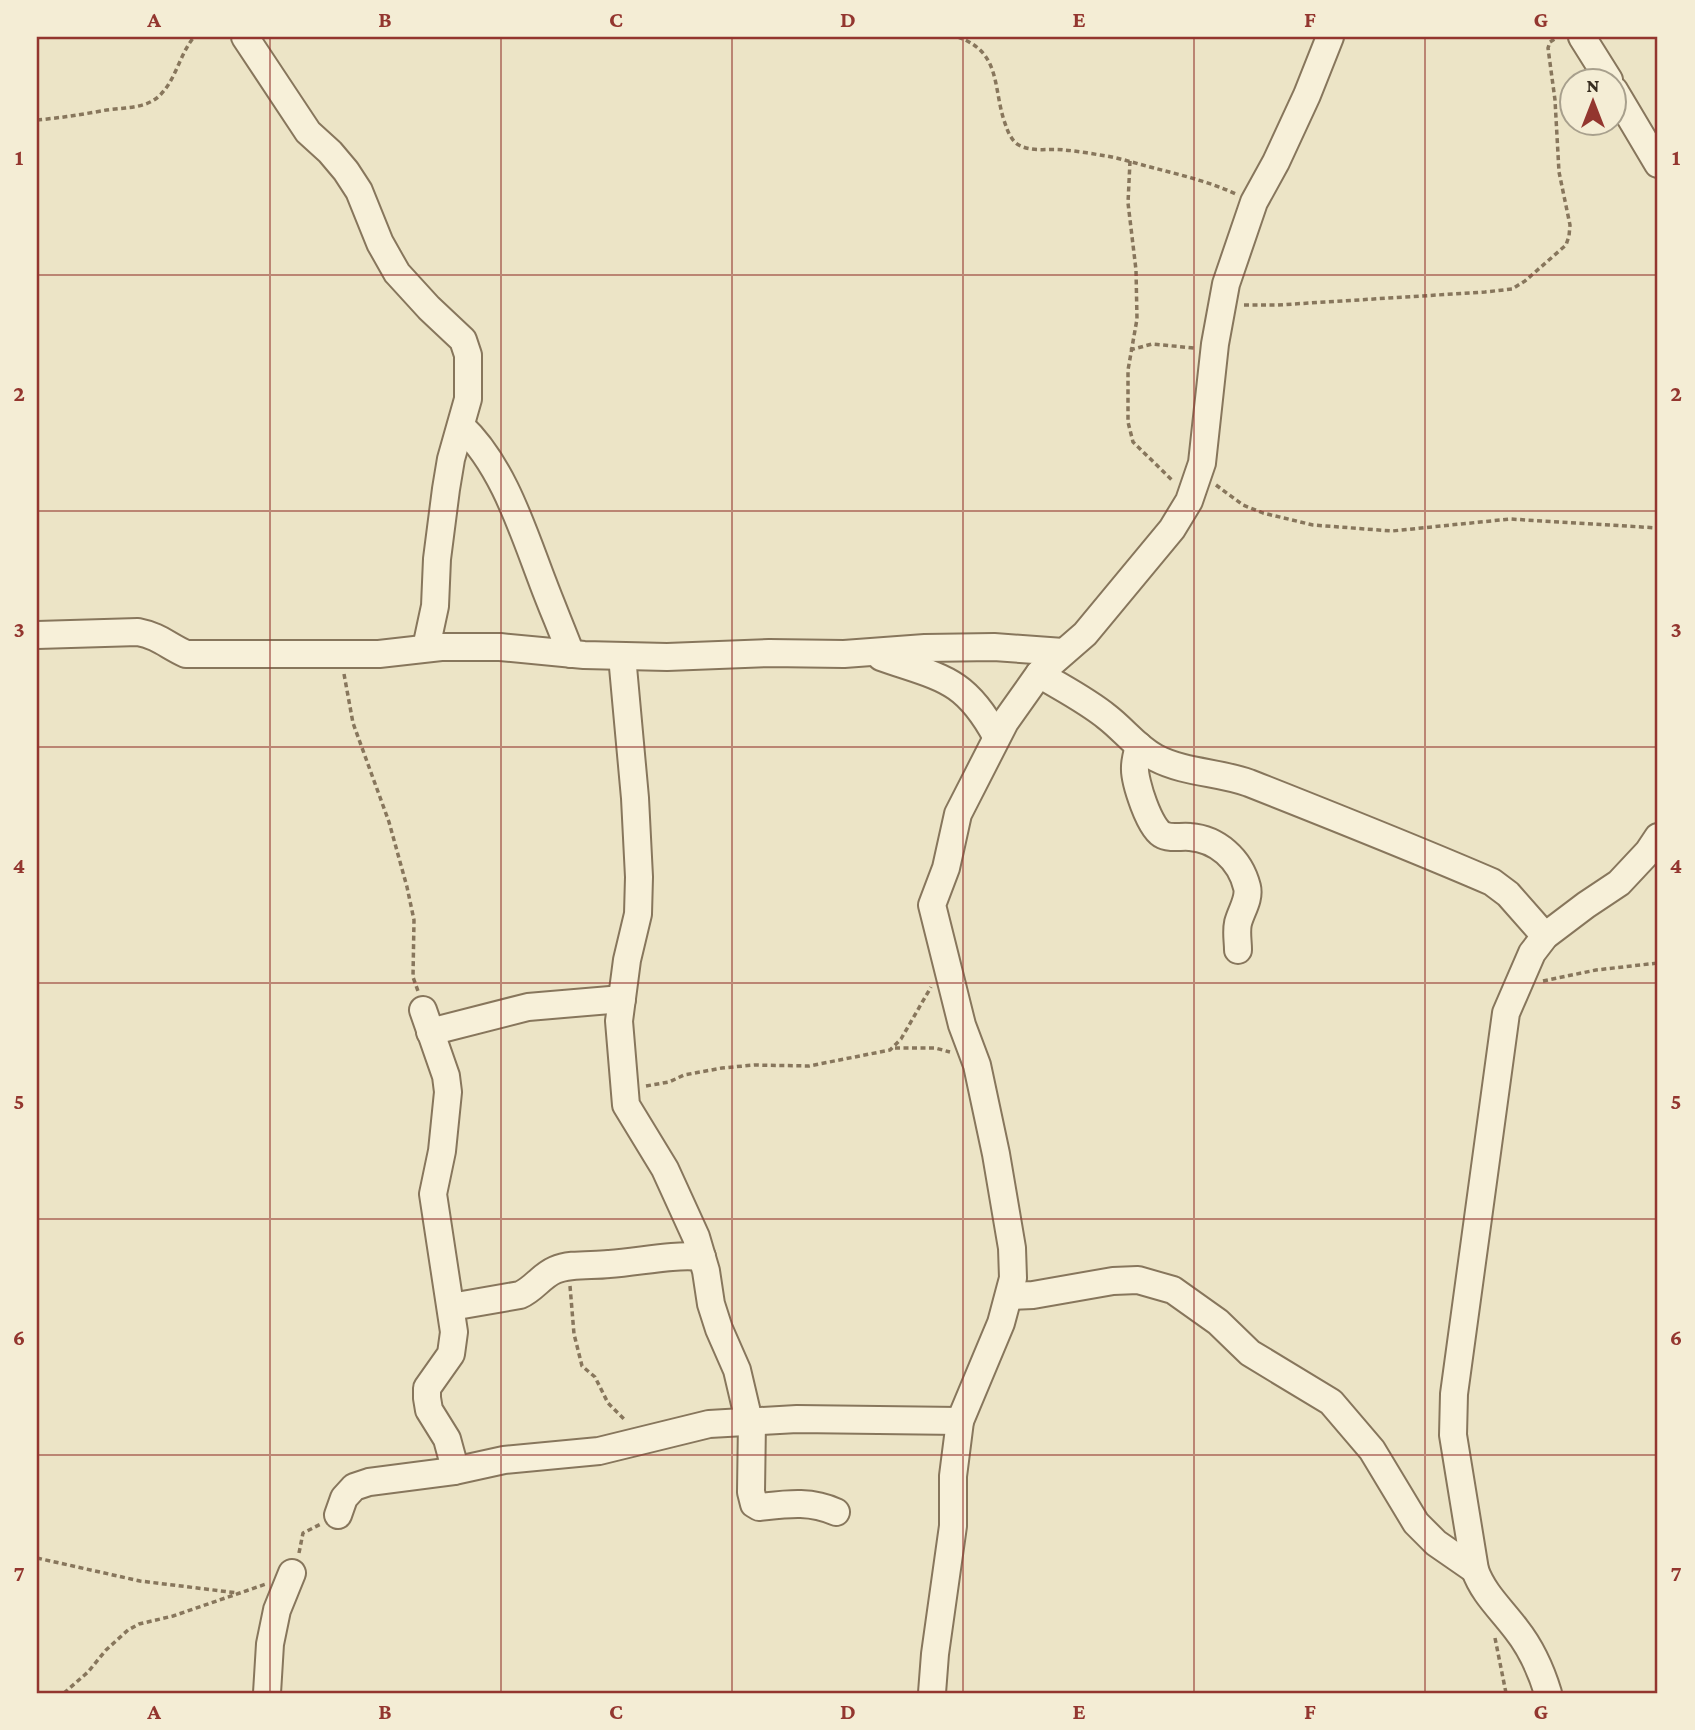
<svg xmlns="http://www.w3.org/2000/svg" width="1695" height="1730" font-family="'Crimson Pro',serif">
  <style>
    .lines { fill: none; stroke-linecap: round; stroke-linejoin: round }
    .minor-casing { stroke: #87765c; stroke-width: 30 }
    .path { stroke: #87765c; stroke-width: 3.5; stroke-dasharray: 5 3.5; stroke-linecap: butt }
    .minor { stroke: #f7f0d9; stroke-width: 26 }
    .grid { fill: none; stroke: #93362f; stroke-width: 2; stroke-opacity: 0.55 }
    .neatline { fill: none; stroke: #93362f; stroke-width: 2.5 }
    .grid-label { font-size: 23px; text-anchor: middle; font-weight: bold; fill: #93362f }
  </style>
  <rect width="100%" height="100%" fill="#ece4c6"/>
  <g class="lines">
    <defs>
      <g id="minor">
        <polyline points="245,37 308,132 330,152 346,171 359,191 380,243 397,273 429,308 463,340 468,355 468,399 451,459 446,489 437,559 435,606 426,648"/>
        <polyline points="1582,37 1609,80"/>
        <polyline points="1614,90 1658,164"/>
        <path d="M461 426C503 465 523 531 543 583 552 607 562 630 571 654"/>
        <path d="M37 635 138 632C159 636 168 646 186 654H379L441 647H500L584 655 667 657 769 653 844 654 925 648 994 647 1063 652"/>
        <polyline points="622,656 635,798 639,877 638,914 627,960 619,1021 626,1105 665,1169 696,1237 706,1271 711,1304 719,1329 737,1370 749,1421"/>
        <path d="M881 657C940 678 964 677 996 736"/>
        <path d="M1039 674C1062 688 1086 700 1107 717 1124 730 1137 748 1156 758 1185 773 1219 772 1249 783 1330 815 1411 847 1492 882L1508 894 1545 936"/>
        <path d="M1139 746C1137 753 1135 760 1135 767 1134 781 1150 830 1163 835 1171 839 1181 836 1190 837 1217 839 1240 859 1247 887 1250 899 1241 911 1238 923 1236 932 1238 941 1238 950"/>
        <polyline points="423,1010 446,1076 448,1092 442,1151 433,1194 454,1332 451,1354 427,1388 427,1398 429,1410 447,1439 453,1461 454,1471"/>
        <polyline points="430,1032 528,1007 622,999"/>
        <polyline points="1009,1296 1033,1295 1113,1281 1138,1280 1173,1290 1218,1322 1250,1353 1331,1402 1372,1450 1416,1523 1436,1543 1475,1570"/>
        <path d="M451 1307 520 1295C534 1289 541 1276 555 1270 571 1263 592 1266 609 1264 640 1262 671 1254 702 1257"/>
        <path d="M752 1421 751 1492 754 1504 759 1507C786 1504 810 1500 836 1512"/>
        <polyline points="338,1515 344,1498 354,1487 369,1482 454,1471 504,1460 599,1451 709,1424 797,1419 960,1421"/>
        <polyline points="267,1693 270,1644 277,1610 292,1573"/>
        <polyline points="932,1693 935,1654 953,1526 953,1476 960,1421 1001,1323 1013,1278 1012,1248 996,1154 977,1065 962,1025 932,905 946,868 958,814 1005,722 1039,674 1085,634 1172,529 1189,501 1202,463 1215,344 1226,284 1254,202 1276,162 1307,95 1330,37"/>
        <path d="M1548 1693C1541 1670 1531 1648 1516 1629 1501 1609 1483 1593 1475 1570L1453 1435 1454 1394 1506 1013 1532 953 1545 936 1586 905 1619 883 1648 852 1658 837"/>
      </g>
    </defs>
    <use href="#minor" class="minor-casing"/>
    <g class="path">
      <path d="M958 37C1003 53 992 90 1006 126 1008 132 1011 139 1017 144 1031 153 1049 148 1064 150 1078 151 1093 154 1107 156 1123 159 1138 164 1154 168 1181 175 1210 182 1236 194"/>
      <path d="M37 120C59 118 79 115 101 111 119 107 143 110 158 97 176 81 179 55 194 37"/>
      <polyline points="1130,161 1128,203 1136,270 1137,319 1128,370 1128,422 1133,442 1172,480"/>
      <polyline points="1244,305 1278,305 1485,292 1512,289 1525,281 1566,245 1569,236 1570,225 1559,172 1555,100 1548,48 1550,42 1558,37"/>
      <polyline points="1130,350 1152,344 1194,348"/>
      <polyline points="1216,485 1243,505 1263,513 1313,525 1392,531 1510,519 1658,528"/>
      <polyline points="344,674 353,723 389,822 407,887 414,920 413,977 418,991"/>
      <polyline points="1543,981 1596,970 1658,963"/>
      <polyline points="895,1048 935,1048 950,1052"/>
      <polyline points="646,1086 669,1082 684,1075 722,1068 754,1065 809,1066 890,1050 901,1039 931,987"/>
      <polyline points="570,1286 574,1334 582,1366 595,1377 608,1403 626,1421"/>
      <polyline points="299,1553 303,1533 321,1524"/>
      <polyline points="37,1558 140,1581 238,1593"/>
      <polyline points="1495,1638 1506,1693"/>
      <polyline points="64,1693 88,1672 106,1650 128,1630 139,1624 173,1616 266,1584"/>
    </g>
    <use href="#minor" class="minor"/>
  </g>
  <path class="grid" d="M270 37V1693M501 37V1693M732 37V1693M963 37V1693M1194 37V1693M1425 37V1693M37 275H1658M37 511H1658M37 747H1658M37 983H1658M37 1219H1658M37 1455H1658"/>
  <rect width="1695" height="1730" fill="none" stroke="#f4edd5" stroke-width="77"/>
  <g transform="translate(1593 102)"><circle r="33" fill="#f4edd5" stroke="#a8a08d" stroke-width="2"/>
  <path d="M0-5L12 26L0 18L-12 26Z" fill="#93362f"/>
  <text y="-10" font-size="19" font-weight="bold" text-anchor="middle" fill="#372d20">N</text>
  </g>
  <rect x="38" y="38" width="1618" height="1654" class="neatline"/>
  <g class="grid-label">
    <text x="154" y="27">A</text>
    <text x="385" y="27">B</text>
    <text x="616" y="27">C</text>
    <text x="848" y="27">D</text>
    <text x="1079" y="27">E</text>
    <text x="1310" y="27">F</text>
    <text x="1541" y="27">G</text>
    <text x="19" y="165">1</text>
    <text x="1676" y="165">1</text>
    <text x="19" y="401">2</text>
    <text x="1676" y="401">2</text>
    <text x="19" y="637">3</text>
    <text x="1676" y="637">3</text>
    <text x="19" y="873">4</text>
    <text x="1676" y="873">4</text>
    <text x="19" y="1109">5</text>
    <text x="1676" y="1109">5</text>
    <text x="19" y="1345">6</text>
    <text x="1676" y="1345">6</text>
    <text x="19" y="1581">7</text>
    <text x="1676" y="1581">7</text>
    <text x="154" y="1719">A</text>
    <text x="385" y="1719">B</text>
    <text x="616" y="1719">C</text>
    <text x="848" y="1719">D</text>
    <text x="1079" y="1719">E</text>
    <text x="1310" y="1719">F</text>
    <text x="1541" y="1719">G</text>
  </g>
</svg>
